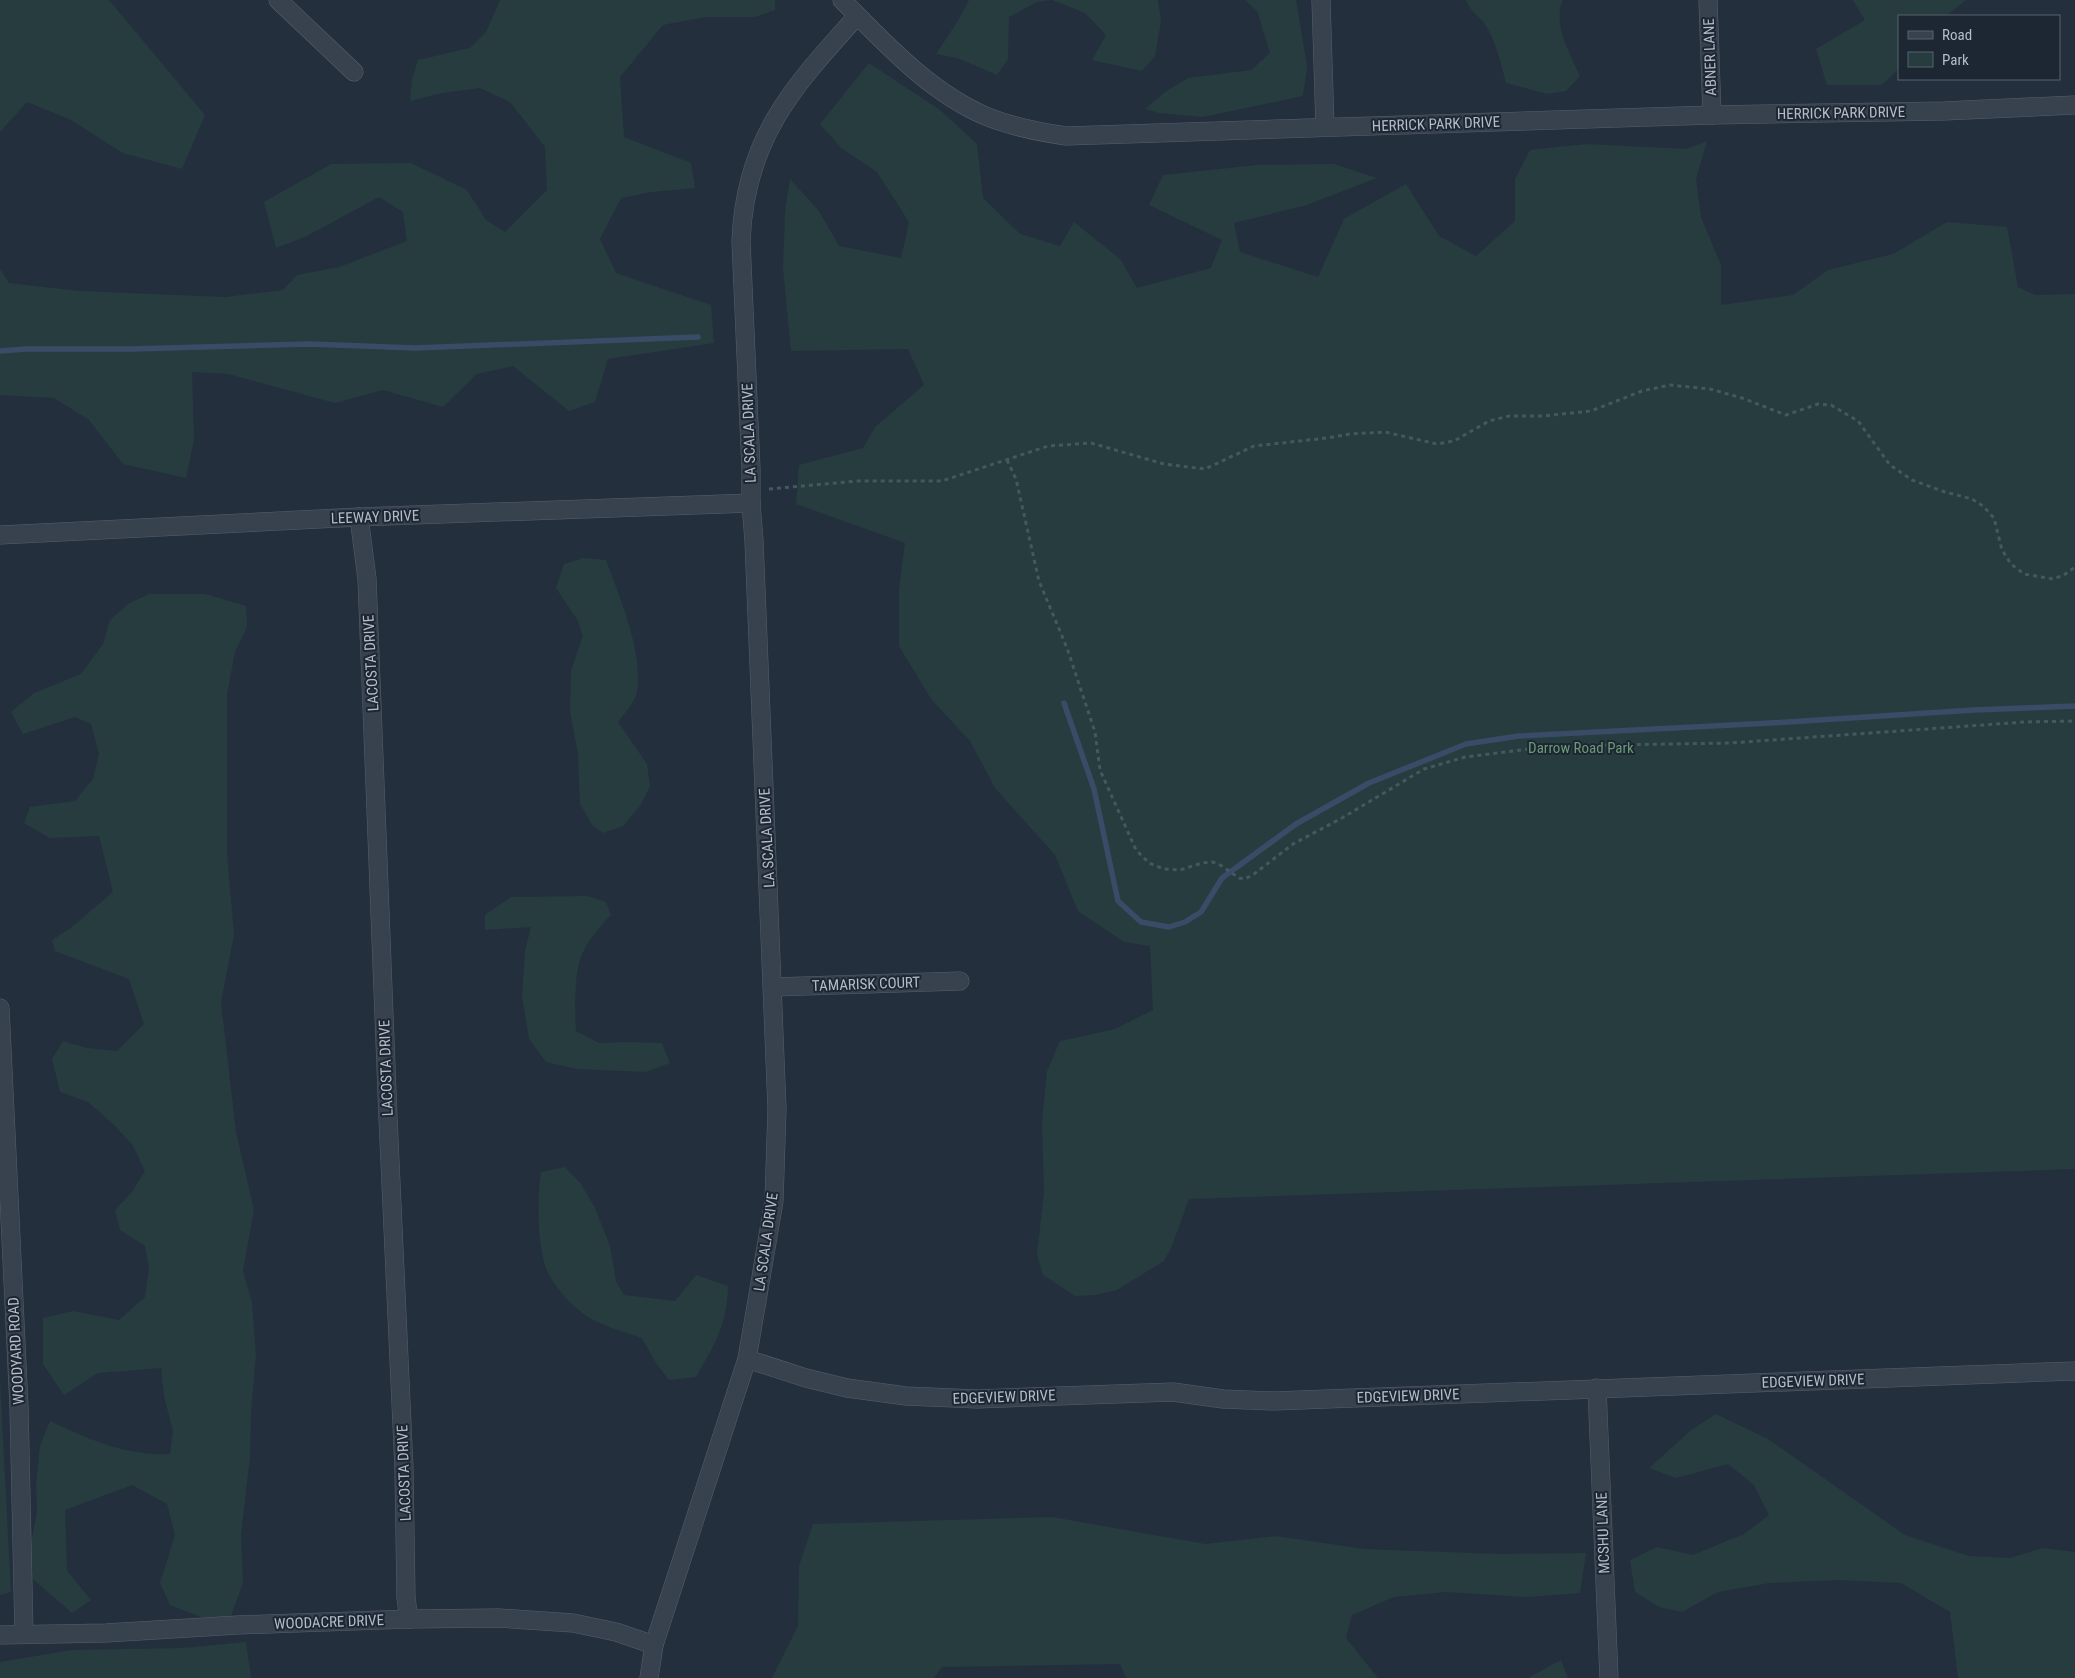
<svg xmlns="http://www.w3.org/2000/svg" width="2075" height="1678" font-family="'Roboto Condensed',sans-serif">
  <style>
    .green { fill: #263c3f }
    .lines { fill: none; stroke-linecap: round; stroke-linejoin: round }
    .stream { stroke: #394c67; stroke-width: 5.5 }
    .street-casing { stroke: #565f6c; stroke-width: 19 }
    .path { stroke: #44595c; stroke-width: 3; stroke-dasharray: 4 4; stroke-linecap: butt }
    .street { stroke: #38414e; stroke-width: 18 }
    .labels { text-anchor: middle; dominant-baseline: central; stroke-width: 4; stroke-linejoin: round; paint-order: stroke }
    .street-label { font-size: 15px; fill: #b4bcc9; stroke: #1d2633 }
    .park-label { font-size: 15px; fill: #6b9a76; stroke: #1d2633 }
  </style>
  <rect width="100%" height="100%" fill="#242f3e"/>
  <g class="green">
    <polygon points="0,0 109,0 205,115 182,169 123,153 71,120 27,102 0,132"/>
    <polygon points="500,0 775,0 775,10 755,17 706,17 663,25 620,77 624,137 691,163 695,188 651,192 621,198 600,239 616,273 711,305 714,343 608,359 595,402 569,411 513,366 477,374 443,407 383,390 335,403 228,374 192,372 194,440 186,478 123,464 89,420 54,398 0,395 0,269 9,283 79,291 225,297 283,290 297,275 339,267 407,241 403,212 379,197 307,236 276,248 264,202 331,164 411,163 467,190 486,220 505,232 547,190 545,147 510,102 480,88 442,93 410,101 412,79 418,60 470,48 486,32"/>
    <polygon points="969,0 1158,0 1161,22 1155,56 1142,71 1092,60 1106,35 1085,13 1052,0 1037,2 1009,17 1008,59 997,75 957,58 936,54 959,19"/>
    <polygon points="1245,0 1296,0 1307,66 1303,96 1203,117 1159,113 1145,109 1165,92 1188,78 1251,70 1270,53 1257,11"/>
    <path d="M1466 0H1563C1552 23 1570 54 1580 76L1566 91 1547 94 1506 83C1501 64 1496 41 1485 24 1479 16 1469 10 1466 0Z"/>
    <polygon points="1853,0 1966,0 1946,16 1899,16 1899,69 1881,85 1827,85 1816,49 1865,20"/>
    <polygon points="869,63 940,110 977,144 983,198 1020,234 1060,246 1074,222 1120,259 1137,288 1211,268 1222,240 1149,205 1163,175 1257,165 1334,164 1377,178 1307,205 1234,223 1240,252 1318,277 1344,219 1406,184 1439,236 1476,256 1515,221 1515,179 1530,150 1586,144 1687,149 1707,141 1696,179 1701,217 1721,265 1721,305 1793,295 1828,270 1893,254 1947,222 2007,227 2018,287 2035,295 2075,294 2075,1169 1189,1199 1172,1246 1164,1261 1117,1290 1096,1295 1075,1296 1043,1275 1037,1254 1044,1193 1042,1121 1047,1071 1060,1041 1115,1029 1153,1010 1150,946 1124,942 1078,911 1055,855 995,788 970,741 931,699 899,646 899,589 905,543 796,504 799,465 863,448 875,427 924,385 908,349 791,351 783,269 785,212 790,179 819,211 839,246 901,258 909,222 877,172 841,148 820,124"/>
    <path d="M583 558 606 560C620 598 643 651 637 692 635 702 624 714 618 722L647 764 650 786 640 806 623 826 603 833 592 825 580 804 578 754 570 711 571 671 583 636 578 621 556 588 564 564Z"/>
    <path d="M149 594H205L246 606 247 627 235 652 227 695V853L234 935 221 1002 236 1132 254 1210 243 1271 252 1303 256 1355 251 1411 250 1457 241 1535 243 1583 230 1619 201 1617 170 1605 160 1583 175 1535 167 1504 132 1485 65 1510 67 1571 91 1600 72 1613 26 1573 37 1511 36 1484 40 1446 50 1421C88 1439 126 1456 170 1454L173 1431 164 1396 161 1368 98 1373 64 1395 43 1364V1318L73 1311 119 1320 145 1297 149 1268 145 1246 120 1230 115 1210 132 1192 145 1171 132 1144 113 1124 88 1102 60 1092 52 1059 63 1041 87 1048 117 1051 144 1024 129 979 55 951 52 940 72 927 113 892 99 836 50 838 24 823 30 807 75 801 93 779 99 754 91 724 75 717 23 734 11 712 34 693 81 674 103 644 110 620 128 604Z"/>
    <path d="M587 896 606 902 611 915C599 927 583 946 579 964 574 983 575 1011 576 1031L599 1043 627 1042 662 1043 670 1063 646 1072 577 1069 546 1062 529 1039 522 996 525 951 531 927 485 930V915L511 897Z"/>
    <path d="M565 1167 581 1184 595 1208 610 1246 616 1281 624 1295 675 1301 696 1275 728 1286C727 1325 715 1344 696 1377L669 1380 656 1363 642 1338C624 1332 602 1326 585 1315 570 1304 553 1286 546 1268 537 1242 537 1199 541 1172Z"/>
    <polygon points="0,1381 11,1592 0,1595"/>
    <polygon points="1716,1414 1768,1439 1905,1535 1969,1556 2010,1558 2043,1548 2075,1552 2075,1678 1958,1678 1950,1612 1901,1583 1838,1580 1770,1583 1718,1592 1682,1612 1659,1607 1635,1592 1630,1560 1657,1547 1693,1555 1744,1534 1769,1515 1754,1485 1728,1464 1676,1478 1649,1468 1690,1431"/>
    <polygon points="1052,1517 1205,1544 1276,1536 1364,1549 1499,1554 1586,1553 1580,1593 1528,1597 1446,1592 1394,1597 1352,1615 1346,1638 1378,1678 1126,1678 1120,1664 942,1667 934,1678 772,1678 798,1626 799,1566 813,1524"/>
    <polygon points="246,1642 251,1678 0,1678 0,1662 72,1650 183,1648"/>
    <polygon points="1561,1660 1568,1678 1528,1678"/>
  </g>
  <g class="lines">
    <g class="stream">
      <polyline points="0,351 26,349 131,349 310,344 415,348 698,337"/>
      <polyline points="1064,703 1094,789 1118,901 1141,922 1169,927 1185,922 1201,912 1222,878 1296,824 1369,783 1466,744 1519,736 1788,722 1974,710 2075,706"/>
    </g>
    <defs>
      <g id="street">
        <polyline points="278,0 354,72"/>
        <path d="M842 0C885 43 930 93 988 117 1013 127 1039 132 1066 136L1712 115 1944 111 2075 105"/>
        <polyline points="1321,0 1325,127"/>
        <polyline points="1708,0 1712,115"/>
        <polyline points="359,517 367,579 388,1118 404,1469 406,1598 409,1619"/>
        <polyline points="0,535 359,517 751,503"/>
        <polyline points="773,987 960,981"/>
        <polyline points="0,1008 19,1407 24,1634"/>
        <polyline points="747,1359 806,1378 847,1388 906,1396 977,1399 1173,1392 1223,1399 1274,1401 2075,1371"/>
        <polyline points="1597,1388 1609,1678"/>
        <polyline points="0,1635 106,1633 238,1625 409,1619 499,1618 573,1623 616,1632 654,1645"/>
        <path d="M649 1678 654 1645 747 1359 774 1201 777 1109 754 541 751 503V469L741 241C745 139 792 88 857 16"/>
      </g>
    </defs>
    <use href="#street" class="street-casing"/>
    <g class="path">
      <polyline points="1007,460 1016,479 1039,581 1067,648 1095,732 1100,770 1136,850 1149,863 1164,869 1180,870 1202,863 1213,862 1222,866 1239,878 1245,879 1254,874 1293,844 1342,818 1424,769 1465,757 1552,746 1730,743 2025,722 2075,721"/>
      <polyline points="769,489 858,481 942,481 1048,446 1091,443 1164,464 1205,469 1254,446 1327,438 1350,434 1385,432 1437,444 1454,441 1489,421 1509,416 1543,416 1591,411 1642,391 1670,385 1710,389 1742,398 1786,415 1818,404 1831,405 1858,421 1890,465 1912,480 1945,492 1972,499 1983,506 1994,518 2002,550 2011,564 2024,574 2053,579 2064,575 2075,567"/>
    </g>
    <use href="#street" class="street"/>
  </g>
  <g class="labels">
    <g class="street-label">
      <text transform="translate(1710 57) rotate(-92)">ABNER LANE</text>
      <text transform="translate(1841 113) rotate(-1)">HERRICK PARK DRIVE</text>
      <text transform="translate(1436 124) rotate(-2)">HERRICK PARK DRIVE</text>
      <text transform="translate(749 433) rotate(-92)">LA SCALA DRIVE</text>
      <text transform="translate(375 517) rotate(-2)">LEEWAY DRIVE</text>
      <text transform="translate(371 663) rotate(-93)">LACOSTA DRIVE</text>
      <text transform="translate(767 838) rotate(-93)">LA SCALA DRIVE</text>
      <text transform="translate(866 984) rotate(-2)">TAMARISK COURT</text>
      <text transform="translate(386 1068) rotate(-92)">LACOSTA DRIVE</text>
      <text transform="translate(766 1242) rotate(-82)">LA SCALA DRIVE</text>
      <text transform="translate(16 1351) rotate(-93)">WOODYARD ROAD</text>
      <text transform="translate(1813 1381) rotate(-2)">EDGEVIEW DRIVE</text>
      <text transform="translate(1408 1396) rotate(-2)">EDGEVIEW DRIVE</text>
      <text transform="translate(1004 1397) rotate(-2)">EDGEVIEW DRIVE</text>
      <text transform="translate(404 1473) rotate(-92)">LACOSTA DRIVE</text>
      <text transform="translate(1603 1533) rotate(-92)">MCSHU LANE</text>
      <text transform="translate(329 1622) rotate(-2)">WOODACRE DRIVE</text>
    </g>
    <g class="park-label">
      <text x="1581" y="748">Darrow Road Park</text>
    </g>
  </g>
  <rect x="1898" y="15" width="162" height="65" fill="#1d2633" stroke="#59626f"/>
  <rect x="1908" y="31" width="25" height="8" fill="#38414e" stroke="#59626f"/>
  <text x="1942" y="40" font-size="15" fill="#b4bcc9">Road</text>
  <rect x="1908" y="52" width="25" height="15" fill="#263c3f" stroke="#59626f"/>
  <text x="1942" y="65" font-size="15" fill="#b4bcc9">Park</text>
</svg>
